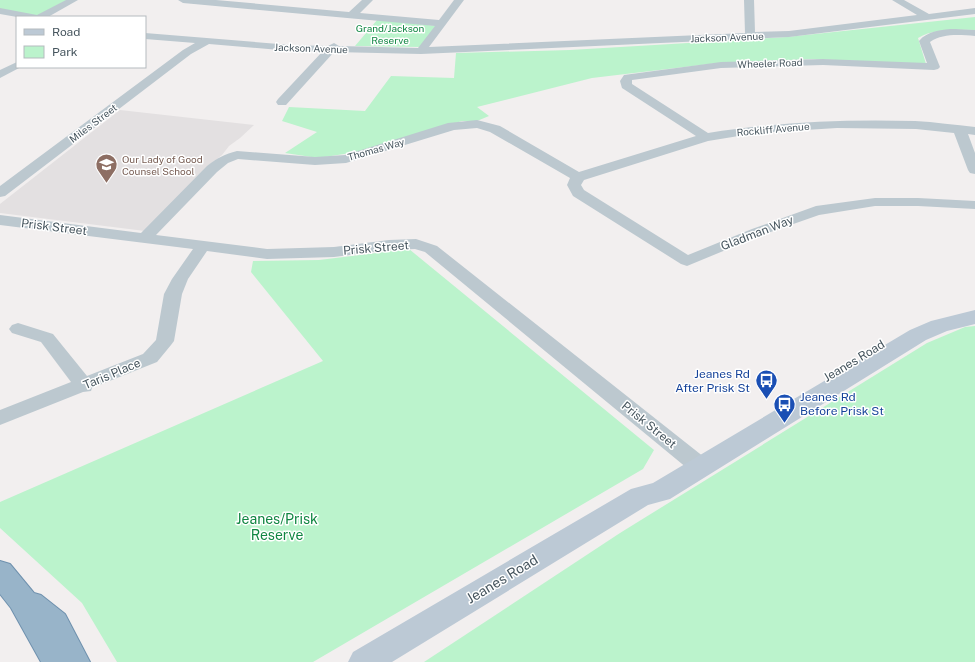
<svg xmlns="http://www.w3.org/2000/svg" width="975" height="662" font-family="'Public Sans',sans-serif">
  <style>
    .education { fill: #e3e0e1 }
    .green { fill: #bbf3cc }
    .lines { fill: none; stroke-linecap: round; stroke-linejoin: round }
    .trunk-casing { stroke: #6f91ae; stroke-width: 2 }
    .minor { fill: #bcc8cf; fill-rule: evenodd }
    .secondary { fill: #bcc9d5; fill-rule: evenodd }
    .trunk { fill: #98b4c9; fill-rule: evenodd }
    .labels { text-anchor: middle; dominant-baseline: central; stroke-width: 3; stroke-linejoin: round; paint-order: stroke }
    .far-park-label { font-size: 10px; fill: #108642; stroke: #fff }
    .far-street-label { font-size: 10px; fill: #46555e; stroke: #fff }
    .far-education-label { font-size: 10px; fill: #785e54; stroke: #fff; text-anchor: start }
    .street-label { font-size: 12px; fill: #46555e; stroke: #fff }
    .transit-label { font-size: 12px; fill: #164399; stroke: #fff; text-anchor: end }
    .near-park-label { font-size: 14px; fill: #108642; stroke: #fff }
    .near-street-label { font-size: 14px; fill: #46555e; stroke: #fff }
  </style>
  <rect width="100%" height="100%" fill="#f2efef"/>
  <polygon class="education" points="120,110 254,125 240,138 229,146 222,155 208,166 145,231 0,213 0,204"/>
  <g class="green">
    <polygon points="0,0 67,0 37,16 0,9"/>
    <path d="M975 17V30C955 30 936 28 918 38L926 64 813 59 718 63 592 78 477 107 489 116 477 121H462L357 152 318 158 285 153 317 132 282 121 289 107 365 111 391 76 454 78 456 53 570 50 787 37Z"/>
    <polygon points="378,19 436,26 420,47 355,46"/>
    <polygon points="409,249 654,450 643,469 313,662 117,662 82,603 0,528 0,502 323,361 251,272 253,261 319,260"/>
    <polygon points="975,326 975,662 424,662 620,533 927,343 965,327"/>
  </g>
  <g class="lines">
    <defs>
      <polygon id="trunk" points="0,561 10,564 34,593 41,595 65,614 90,662 41,662 11,608 0,594"/>
    </defs>
    <use href="#trunk" class="trunk-casing"/>
    <g class="minor">
      <polygon points="66,0 78,0 48,17 17,17 0,14 0,8 37,15"/>
      <polygon points="178,0 216,0 349,12 362,0 373,0 360,13 439,20 454,0 464,0 429,47 745,33 744,0 754,0 755,32 789,31 917,15 892,0 904,0 929,14 975,8 975,14 789,37 421,54 334,52 286,105 278,105 276,102 278,99 322,52 291,51 209,44 191,54 5,196 0,197 0,186 183,50 195,43 145,39 145,33 291,45 328,46 334,43 339,46 418,48 435,26 183,3"/>
      <path d="M955 29 975 30V36C960 35 943 33 930 42L940 67 938 69 934 70 823 65 721 68 632 80V84L708 133C777 122 845 119 915 121 935 122 955 125 975 127V135L968 134 975 153V174L970 173 968 170 954 133 916 129 837 128 757 133 708 141 584 180 581 185 584 190 688 255 752 229 816 206 875 198H918L975 201V209L918 206H875L819 215 762 235 687 266 681 264 573 196 567 185 570 178 490 132 477 128 454 130 346 163 315 165 238 159 228 163 217 172 156 235 267 249 334 247 389 240 416 239 437 246 709 461 712 467 709 473 701 475 693 473 425 252 415 249 389 250 334 257 267 259 207 251 188 279 182 294 174 341 171 345 157 362 92 388 91 391 83 392 0 425V410L71 382 41 342 12 333 9 329 12 325 18 323 53 334 87 376 143 354 156 340 164 294 172 279 193 249 0 225V215L141 233 207 166C217 158 225 154 237 151L315 157 345 155 448 123 477 120 500 126 579 172 696 136 622 88 620 81 624 75 721 62 823 59 927 63 919 41C927 31 943 29 955 29Z"/>
      <polygon points="17,62 17,67 21,67 0,78 0,70"/>
    </g>
    <polygon class="secondary" points="975,310 975,324 947,331 926,340 670,499 648,505 392,662 348,662 353,652 631,489 653,483 910,330 931,321"/>
    <use href="#trunk" class="trunk"/>
  </g>
  <defs>
    <symbol id="school-pin" viewBox="-11 -11 22 30"><path d="M0 17L-7.5 6A9.5 9.5 0 1 1 7.5 6Z" fill="#8d6e63" stroke="#fff"/><path d="M0-5L7-2L0 1L-7-2ZM-4 1L0 2.5L4 1V4Q0 6-4 4Z" fill="#fff"/></symbol>
    <symbol id="bus-pin" viewBox="-11 -11 22 30"><path d="M0 17L-7.5 6A9.5 9.5 0 1 1 7.5 6Z" fill="#1a4fb4" stroke="#fff"/><path d="M-5-6H5V4H4V6H2V4H-2V6H-4V4H-5ZM-3.5-4V0h7V-4ZM-3.5 1.2v1.5H-2V1.2ZM2 1.2v1.5H3.5V1.2Z" fill="#fff"/></symbol>
  </defs>
  <g fill-rule="evenodd">
    <use href="#school-pin" x="94" y="152" width="25" height="34"/>
    <use href="#bus-pin" x="754" y="368" width="25" height="34"/>
    <use href="#bus-pin" x="772" y="392" width="25" height="34"/>
  </g>
  <g class="labels">
    <g class="far-park-label">
      <text x="390" y="28">Grand/Jackson<tspan x="390" dy="12">Reserve</tspan></text>
    </g>
    <g class="far-street-label">
      <text transform="translate(727 37) rotate(-2)">Jackson Avenue</text>
      <text transform="translate(311 48) rotate(2)">Jackson Avenue</text>
      <text transform="translate(770 63) rotate(-2)">Wheeler Road</text>
      <text transform="translate(93 123) rotate(-37)">Miles Street</text>
      <text transform="translate(773 129) rotate(-5)">Rockliff Avenue</text>
      <text transform="translate(376 149) rotate(-16)">Thomas Way</text>
    </g>
    <g class="far-education-label">
      <text x="122" y="159">Our Lady of Good<tspan x="122" dy="12">Counsel School</tspan></text>
    </g>
    <g class="street-label">
      <text transform="translate(54 227) rotate(7)">Prisk Street</text>
      <text transform="translate(757 233) rotate(-21)">Gladman Way</text>
      <text transform="translate(376 248) rotate(-5)">Prisk Street</text>
      <text transform="translate(854 361) rotate(-31)">Jeanes Road</text>
      <text transform="translate(112 374) rotate(-23)">Taris Place</text>
      <text transform="translate(649 425) rotate(39)">Prisk Street</text>
    </g>
    <g class="transit-label">
      <text x="750" y="374">Jeanes Rd<tspan x="750" dy="14">After Prisk St</tspan></text>
      <text x="800" y="397" text-anchor="start">Jeanes Rd<tspan x="800" dy="14">Before Prisk St</tspan></text>
    </g>
    <g class="near-park-label">
      <text x="277" y="519">Jeanes/Prisk<tspan x="277" dy="16">Reserve</tspan></text>
    </g>
    <g class="near-street-label">
      <text transform="translate(502 579) rotate(-31)">Jeanes Road</text>
    </g>
  </g>
  <rect x="16" y="16" width="130" height="52" fill="#ffffff" stroke="#b5bbbf"/>
  <rect x="24" y="29" width="20" height="6" fill="#bcc9d5" stroke="#b5bbbf"/>
  <text x="52" y="36" font-size="12" fill="#46555e">Road</text>
  <rect x="24" y="46" width="20" height="12" fill="#bbf3cc" stroke="#b5bbbf"/>
  <text x="52" y="56" font-size="12" fill="#46555e">Park</text>
</svg>
